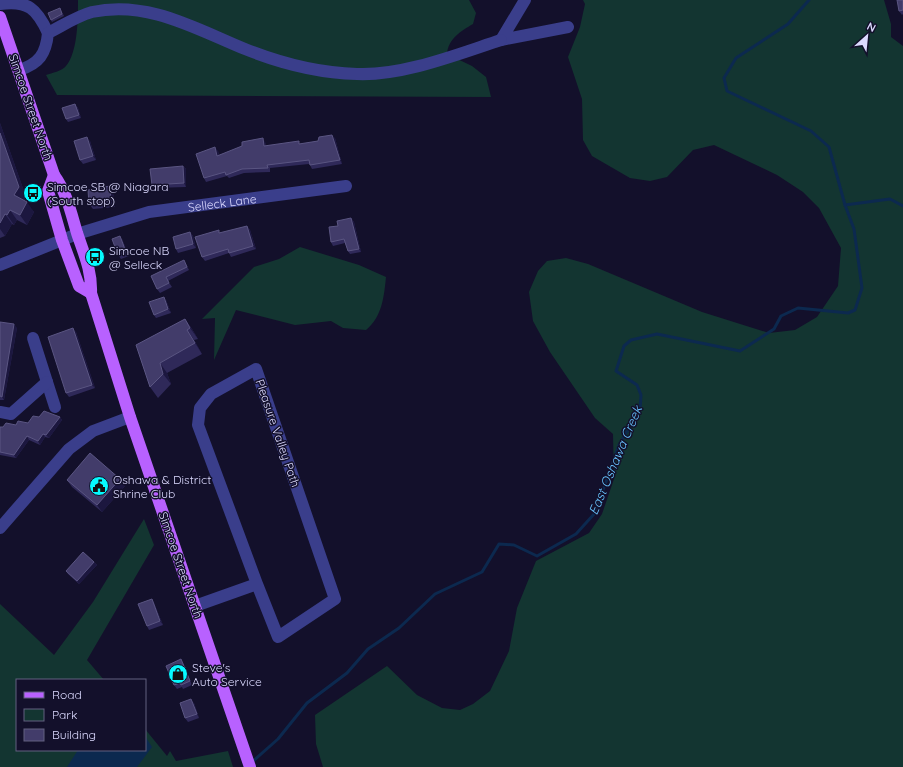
<svg xmlns="http://www.w3.org/2000/svg" width="903" height="767" font-family="Quicksand,sans-serif">
  <style>
    .green { fill: #133531 }
    .water { fill: #0c294f }
    .lines { fill: none; stroke-linecap: round; stroke-linejoin: round }
    .stream { stroke: #0c294f; stroke-width: 3 }
    .minor { stroke: #3a3e8b; stroke-width: 12 }
    .major { stroke: #b861ff; stroke-width: 12 }
    .wall { fill: #2f2959 }
    .shaded-wall { fill: #1c173f }
    .building { fill: #423c6a; stroke: #5a5582 }
    .labels { text-anchor: middle; dominant-baseline: central; stroke-width: 3; stroke-linejoin: round; paint-order: stroke }
    .street-label { font-size: 12px; fill: #dcdaff; stroke: #13102b }
    .poi-label { font-size: 12px; fill: #dcdaff; stroke: #13102b; text-anchor: start }
    .water-label { font-size: 13px; font-style: italic; fill: #68c5ff; stroke: #13102b }
  </style>
  <rect width="100%" height="100%" fill="#13102b"/>
  <g class="green">
    <path d="M78 0H469L476 13 473 24C461 31 448 39 447 54L472 66 486 77 491 97 57 95 46 75C52 73 62 71 66 66 78 52 78 18 78 0Z"/>
    <polygon points="583,0 884,0 891,24 891,37 903,46 903,767 323,767 316,744 315,715 387,666 417,695 442,708 460,710 473,704 490,691 509,651 517,608 536,561 589,533 602,514 614,479 613,434 595,418 550,352 533,321 529,292 538,271 547,261 566,258 588,264 702,312 769,333 795,330 817,317 838,286 841,248 819,208 803,192 777,175 714,145 693,150 667,177 650,181 630,178 592,156 583,140 582,99 568,57 580,27 585,4"/>
    <path d="M300 247 359 265 386 277C384 297 382 317 366 330L343 328 331 321 295 325 236 310 214 360 215 318 202 319 254 267 279 259Z"/>
    <polygon points="144,519 154,545 87,660 104,680 17,680 17,750 145,750 145,729 167,756 170,751 176,761 228,751 233,767 0,767 0,604 54,655 93,602"/>
  </g>
  <polygon class="water" points="145,736 152,747 137,767 67,767 78,750 145,750"/>
  <g class="lines">
    <g class="stream">
      <polyline points="845,205 890,199 903,206"/>
      <polyline points="252,762 278,739 307,703 347,673 368,649 399,628 435,594 482,572 499,544 514,545 537,556 576,534 595,513 619,445 640,410 641,395 637,385 616,371 624,346 631,340 657,334 740,351 774,329 781,316 798,308 848,313 855,310 862,288 854,229 845,205 829,147 811,131 727,91 724,78 736,58 788,24 809,0"/>
    </g>
    <g class="minor">
      <polyline points="525,0 501,40 568,27"/>
      <path d="M0 4C28 0 37 9 48 33"/>
      <path d="M19 70C39 64 46 54 48 33 62 26 77 16 92 12 148 0 196 29 245 49 280 63 320 73 357 74 403 76 458 54 501 40"/>
      <path id="s1" d="M0 265 77 234 149 212 346 186"/>
      <polyline points="33,338 55,407"/>
      <polyline points="0,412 11,414 47,382"/>
      <polyline points="0,528 69,449 93,431 130,417"/>
      <polyline points="195,606 257,584 278,637 335,599 256,369 211,394 200,408 198,425 257,584"/>
    </g>
    <g class="major">
      <path d="M0 17 54 175C67 193 71 213 77 233 84 254 92 271 91 293L130 417 250 767"/>
      <polyline points="54,175 48,191 62,240 79,286 91,293"/>
    </g>
  </g>
  <g class="wall">
    <polygon points="903,0 903,14 902,15 899,11"/>
    <polygon points="60,8 64,16 52,22 51,20"/>
    <polygon points="75,104 78,108 81,118 68,122 66,119"/>
    <polygon points="0,123 26,197 24,201 34,212 27,225 17,220 14,225 12,224 5,236 0,238"/>
    <polygon points="335,138 342,164 312,169 310,165 309,164 270,168 270,172 244,173 229,178 227,176 206,182 204,178 218,151 219,155 265,142 266,146 301,144"/>
    <polygon points="90,141 96,160 83,164 80,160"/>
    <polygon points="183,166 186,169 186,187 154,188 152,185"/>
    <polygon points="110,186 113,192 115,207 93,209 89,204"/>
    <polygon points="351,218 354,222 361,252 350,254 348,251 345,243 333,246 331,242 338,226"/>
    <polygon points="247,226 250,230 256,249 231,257 229,253 205,261 202,257 221,233"/>
    <polygon points="190,232 193,236 196,248 178,253 176,249"/>
    <polygon points="122,239 129,256 121,259 118,255"/>
    <polygon points="186,264 189,270 168,281 172,287 160,293 157,289 151,276"/>
    <polygon points="166,300 171,313 156,318 154,315"/>
    <polygon points="185,319 192,329 198,339 194,340 202,354 167,373 171,384 158,398 150,387 136,345"/>
    <polygon points="0,322 17,328 4,400 0,400"/>
    <polygon points="76,332 95,388 69,397 66,393"/>
    <polygon points="39,417 60,417 62,420 49,438 45,437 40,445 29,440 16,458 0,455 0,427 3,427 28,423"/>
    <polygon points="67,480 125,486 102,512 72,487"/>
    <polygon points="94,562 97,565 79,584 68,574 66,571"/>
    <polygon points="152,599 154,603 163,625 149,630 147,626"/>
    <polygon points="183,663 192,685 183,689 182,687 177,689 174,685"/>
    <polygon points="194,703 199,718 188,722 185,718"/>
  </g>
  <g class="shaded-wall">
    <polygon points="75,104 78,108 81,118 79,115"/>
    <polygon points="0,123 26,197 21,205 14,195 0,133"/>
    <polygon points="332,135 335,138 342,164 340,160"/>
    <polygon points="87,137 90,141 96,160 93,156"/>
    <polygon points="263,138 265,142 267,149 264,146"/>
    <polygon points="215,147 218,151 220,159 217,156"/>
    <polygon points="183,166 186,169 186,187 184,183"/>
    <polygon points="110,186 113,192 115,207 111,201"/>
    <polygon points="27,202 34,212 27,225 20,215"/>
    <polygon points="10,210 17,220 14,225 7,215"/>
    <polygon points="5,214 12,224 5,236 0,229 0,223"/>
    <polygon points="351,218 354,222 361,252 359,249"/>
    <polygon points="247,226 250,230 256,249 253,246"/>
    <polygon points="190,232 193,236 196,248 193,244"/>
    <polygon points="120,236 122,239 129,256 126,252"/>
    <polygon points="164,297 166,300 171,313 168,309"/>
    <polygon points="185,319 192,329 198,339 190,328"/>
    <polygon points="14,324 17,328 4,400 2,397"/>
    <polygon points="73,328 76,332 95,388 92,385"/>
    <polygon points="187,330 194,340 202,354 195,343"/>
    <polygon points="160,363 167,373 171,384 163,374"/>
    <polygon points="60,417 62,420 49,438 46,435"/>
    <polygon points="43,434 45,437 40,445 38,441"/>
    <polygon points="27,436 29,440 16,458 14,455"/>
    <polygon points="120,479 125,486 102,512 97,505"/>
    <polygon points="94,562 97,565 79,584 77,581"/>
    <polygon points="152,599 154,603 163,625 160,621"/>
    <polygon points="191,699 194,703 199,718 197,714"/>
  </g>
  <g class="building">
    <polygon points="897,0 903,0 903,10 899,11"/>
    <polygon points="60,8 62,14 51,20 48,13"/>
    <polygon points="75,104 79,115 66,119 62,108"/>
    <polygon points="0,133 19,187 14,195 27,202 20,215 10,210 7,215 5,214 0,223"/>
    <polygon points="332,135 340,160 310,165 309,160 267,165 268,168 242,169 226,175 225,172 204,178 196,154 215,147 217,156 242,146 242,142 263,138 264,146 299,141 299,144 318,141 319,137"/>
    <polygon points="87,137 93,156 80,160 74,141"/>
    <polygon points="183,166 184,183 152,185 150,169"/>
    <polygon points="110,186 111,201 89,204 88,190"/>
    <polygon points="351,218 359,249 348,251 344,239 331,242 329,227 338,226 337,221"/>
    <polygon points="247,226 253,246 229,253 228,249 202,257 195,237 219,230 219,233"/>
    <polygon points="190,232 193,244 176,249 173,237"/>
    <polygon points="120,236 126,252 118,255 112,239"/>
    <polygon points="184,260 187,267 166,277 169,283 157,289 151,276"/>
    <polygon points="164,297 168,309 154,315 149,302"/>
    <polygon points="185,319 190,328 187,330 195,343 160,363 163,374 150,387 136,345"/>
    <polygon points="0,322 14,324 2,397 0,396"/>
    <polygon points="73,328 92,385 66,393 48,337"/>
    <polygon points="44,411 60,417 46,435 43,434 38,441 27,436 14,455 0,452 0,427 3,427 6,423 16,425 18,421 28,423 33,416 39,417"/>
    <polygon points="90,453 120,479 97,505 67,480"/>
    <polygon points="83,552 94,562 77,581 66,571"/>
    <polygon points="152,599 160,621 147,626 138,604"/>
    <polygon points="181,659 190,681 181,685 180,683 174,685 166,666"/>
    <polygon points="191,699 197,714 185,718 180,703"/>
  </g>
  <defs>
    <symbol id="bus-disc" viewBox="-11 -11 22 22"><circle r="9.5" fill="#06faff" stroke="#13102b"/><path d="M-5-6H5V4H4V6H2V4H-2V6H-4V4H-5ZM-3.5-4V0h7V-4ZM-3.5 1.2v1.5H-2V1.2ZM2 1.2v1.5H3.5V1.2Z" fill="#111"/></symbol>
    <symbol id="civic-disc" viewBox="-11 -11 22 22"><circle r="9.5" fill="#06faff" stroke="#13102b"/><path d="M-.6-6.5H3V-4.5H.6V-3L4-1V1h2V6H-6V1h2V-1L-.6-3ZM-1.2 2.5V6h2.4V2.5Z" fill="#111"/></symbol>
    <symbol id="shop-disc" viewBox="-11 -11 22 22"><circle r="9.5" fill="#06faff" stroke="#13102b"/><path d="M-5-2.5h2.3a2.7 3.5 0 0 1 5.4 0H5L5.5 6h-11ZM-1.5-2.5h3a1.5 2.3 0 0 0-3 0Z" fill="#111"/></symbol>
  </defs>
  <g fill-rule="evenodd">
    <use href="#bus-disc" x="22" y="182" width="22" height="22"/>
    <use href="#bus-disc" x="84" y="246" width="22" height="22"/>
    <use href="#civic-disc" x="88" y="475" width="22" height="22"/>
    <use href="#shop-disc" x="167" y="663" width="22" height="22"/>
  </g>
  <g class="labels">
    <g class="street-label">
      <text transform="translate(31 107) rotate(71)">Simcoe Street North</text>
      <text stroke="none"><textPath href="#s1" startOffset="232">Selleck Lane</textPath></text>
      <text transform="translate(278 433) rotate(71)">Pleasure Valley Path</text>
      <text transform="translate(181 565) rotate(71)">Simcoe Street North</text>
    </g>
    <g class="poi-label">
      <text x="47" y="186">Simcoe SB @ Niagara<tspan x="47" dy="14">(South stop)</tspan></text>
      <text x="109" y="250">Simcoe NB<tspan x="109" dy="14">@ Selleck</tspan></text>
      <text x="113" y="479">Oshawa &amp; District<tspan x="113" dy="14">Shrine Club</tspan></text>
      <text x="192" y="667">Steve's<tspan x="192" dy="14">Auto Service</tspan></text>
    </g>
    <g class="water-label">
      <text transform="translate(615 460) rotate(-67)">East Oshawa Creek</text>
    </g>
  </g>
  <rect x="16" y="679" width="130" height="72" fill="#13102b" stroke="#636180"/>
  <rect x="24" y="692" width="20" height="6" fill="#b861ff" stroke="#636180"/>
  <text x="52" y="699" font-size="12" fill="#dcdaff">Road</text>
  <rect x="24" y="709" width="20" height="12" fill="#133531" stroke="#636180"/>
  <text x="52" y="719" font-size="12" fill="#dcdaff">Park</text>
  <rect x="24" y="729" width="20" height="12" fill="#423c6a" stroke="#636180"/>
  <text x="52" y="739" font-size="12" fill="#dcdaff">Building</text>
  <g transform="translate(867 36) rotate(27)" stroke="#13102b" stroke-width="3" paint-order="stroke">
  <path d="M0-3L7 15L0 10L-7 15Z" fill="#dcdaff"/>
  <text y="-6" font-size="11" font-weight="bold" text-anchor="middle" fill="#dcdaff">N</text>
  </g>
</svg>
